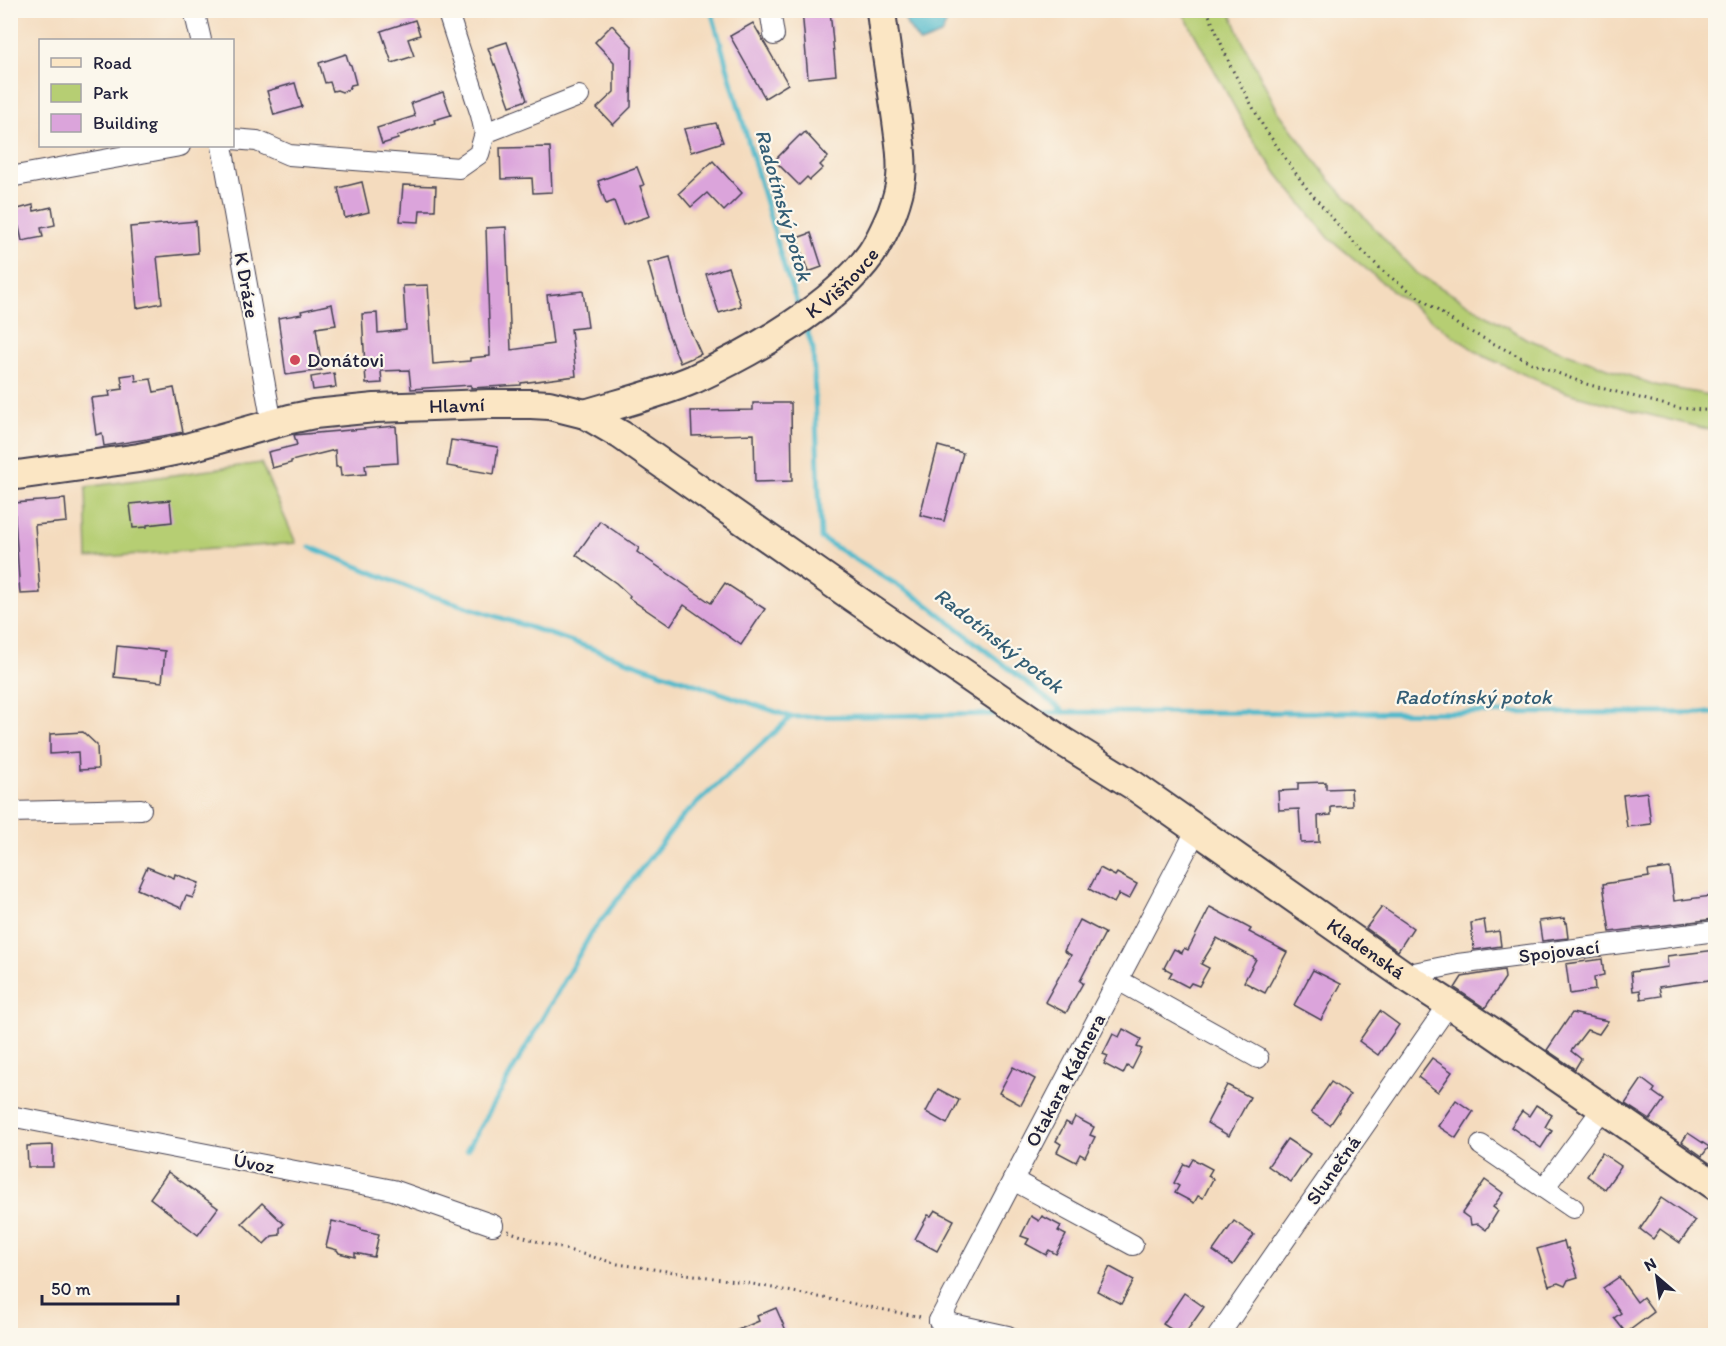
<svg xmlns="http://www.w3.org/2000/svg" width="1726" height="1346" font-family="Itim,sans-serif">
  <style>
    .green { fill: #b6ce73; stroke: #6c7857; stroke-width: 1.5 }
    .water { fill: #4fb9cb; stroke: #386e83; stroke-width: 1.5 }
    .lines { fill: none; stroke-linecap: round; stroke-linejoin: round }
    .stream { stroke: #4fb9cb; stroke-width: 5 }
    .building { fill: #dba4db }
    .street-casing { stroke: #423e4f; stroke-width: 22 }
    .secondary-casing { stroke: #423e4f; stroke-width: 32 }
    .path { stroke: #423e4f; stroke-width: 3; stroke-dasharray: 1.5 4.5; stroke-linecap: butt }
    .street { stroke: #fff; stroke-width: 20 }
    .secondary { stroke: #fbe6c4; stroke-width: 28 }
    .poi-dot { fill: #d1495b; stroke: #fbf7ec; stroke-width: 2 }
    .labels { text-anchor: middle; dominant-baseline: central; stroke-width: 4.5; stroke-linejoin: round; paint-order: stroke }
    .street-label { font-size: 20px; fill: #22223b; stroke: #fbf7ec }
    .poi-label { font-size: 20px; fill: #22223b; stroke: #fbf7ec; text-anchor: start }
    .water-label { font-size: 21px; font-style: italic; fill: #345e75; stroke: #fbf7ec }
  </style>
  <rect width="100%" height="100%" fill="#fbf7ec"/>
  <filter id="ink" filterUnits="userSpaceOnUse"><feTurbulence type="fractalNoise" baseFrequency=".0167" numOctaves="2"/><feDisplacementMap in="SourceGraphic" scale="12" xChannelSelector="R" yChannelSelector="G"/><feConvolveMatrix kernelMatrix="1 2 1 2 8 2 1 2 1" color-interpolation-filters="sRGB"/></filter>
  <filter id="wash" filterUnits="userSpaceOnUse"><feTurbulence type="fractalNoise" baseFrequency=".008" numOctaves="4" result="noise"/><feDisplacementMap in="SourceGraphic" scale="24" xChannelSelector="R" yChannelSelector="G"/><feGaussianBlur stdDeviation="1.35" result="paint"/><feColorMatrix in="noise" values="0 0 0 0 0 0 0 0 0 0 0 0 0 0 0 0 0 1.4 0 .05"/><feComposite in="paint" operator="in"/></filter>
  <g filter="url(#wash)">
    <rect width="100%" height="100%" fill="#f4dbbe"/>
    <g class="green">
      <polygon points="1182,11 1230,11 1241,38 1278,111 1328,178 1416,273 1527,339 1655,385 1715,396 1715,431 1638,412 1565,392 1539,381 1483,356 1452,335 1394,292 1329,238 1278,175 1251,137"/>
      <polygon points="261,463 296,543 88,558 86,487"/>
    </g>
    <polygon class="water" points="902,11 902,10 952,11 941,35 920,43 907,25"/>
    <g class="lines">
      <g class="stream">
        <polyline points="711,10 785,270 799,308"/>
        <polyline points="805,325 813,349 821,538 923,601 1064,712 1716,713"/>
        <polyline points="310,547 415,590 535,629 791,717"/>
        <polyline points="1039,713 1064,712"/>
        <polyline points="467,1150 592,932 682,817 791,717 1003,714"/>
      </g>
    </g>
    <g id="blocks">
      <g class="building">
        <polygon points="802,10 830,10 836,75 808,78"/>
        <polygon points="415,20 420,35 408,39 414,56 392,63 381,31"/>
        <polygon points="753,23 788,84 765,98 730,36"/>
        <polygon points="612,25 632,46 631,107 613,125 597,108 614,92 614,62 595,42"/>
        <polygon points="507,42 527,100 510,106 495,64 494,65 488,48"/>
        <polygon points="346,54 349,64 351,65 356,84 351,85 349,89 342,92 337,90 333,91 330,82 325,83 319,63"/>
        <polygon points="295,83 302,107 274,115 267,91"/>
        <polygon points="443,92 451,115 434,120 435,123 397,136 398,139 382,144 377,128 415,116 411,103"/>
        <polygon points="716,123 723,142 691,152 684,129"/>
        <polygon points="805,132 828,157 820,165 823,168 810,180 807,177 799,185 778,164 776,159 800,135 801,136"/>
        <polygon points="550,147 552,192 533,193 532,178 501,179 500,148"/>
        <polygon points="713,161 742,193 724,211 707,193 691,207 679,193"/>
        <polygon points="637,167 644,185 640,186 650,216 623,225 614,201 606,204 598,181"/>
        <polygon points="362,182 369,212 345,218 338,188"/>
        <polygon points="403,185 436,186 435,210 420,210 419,222 400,221"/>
        <polygon points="33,205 34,211 52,207 55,225 41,228 43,237 22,241 19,227 10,229 10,211"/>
        <polygon points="196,221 198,253 157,257 162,303 137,308 130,227"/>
        <polygon points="506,227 511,350 553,344 547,295 583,291 588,327 571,329 576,376 521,383 521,385 471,388 471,385 411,389 409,370 381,371 382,383 366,384 362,314 377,313 378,333 406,330 403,286 428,285 433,364 470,361 470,358 490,356 486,228"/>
        <polygon points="811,233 822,267 808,272 797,238"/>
        <polygon points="670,257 685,319 701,354 680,363 666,328 648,263"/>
        <polygon points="728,267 741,306 719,313 706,274"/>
        <polygon points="332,304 336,325 316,328 322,370 286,375 278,318 302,314 301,311"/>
        <polygon points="334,373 336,387 313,390 311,377"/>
        <polygon points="135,374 136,381 151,379 154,392 174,388 183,432 147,439 104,446 102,433 96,435 91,398 110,396 109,391 123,389 121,376"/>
        <polygon points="753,403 791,403 792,481 755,482 754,434 692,436 691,411 753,410"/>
        <polygon points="396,426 398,463 365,465 366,474 341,476 340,467 336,467 335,450 291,461 291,463 272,468 268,452 297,445 294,435"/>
        <polygon points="451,440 498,447 494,474 447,466"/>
        <polygon points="938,446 963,453 944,521 920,515"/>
        <polygon points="65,499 67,522 35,525 40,593 20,594 14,503"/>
        <polygon points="170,500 172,522 147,525 147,527 133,528 130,504"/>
        <polygon points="600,521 639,548 637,552 711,603 725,583 765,609 741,645 684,605 670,626 629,598 630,596 616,583 576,555"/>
        <polygon points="117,646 165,651 162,682 114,677"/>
        <polygon points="83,732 97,745 98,769 79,770 78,752 50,754 50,734"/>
        <polygon points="1326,782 1326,789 1351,788 1352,806 1331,807 1331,815 1318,816 1319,842 1301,843 1299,809 1279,810 1278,791 1298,790 1298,783"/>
        <polygon points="1647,792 1651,824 1627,827 1623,795"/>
        <polygon points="147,867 174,878 175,874 199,883 193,898 186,896 181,908 137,889"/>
        <polygon points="1100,868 1115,876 1117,873 1137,884 1129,899 1119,894 1114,903 1089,889"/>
        <polygon points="1670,868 1674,901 1711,896 1714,919 1610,932 1603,884 1649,877 1648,871"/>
        <polygon points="1210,907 1251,929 1249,932 1287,952 1265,993 1244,982 1256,959 1217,938 1201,964 1209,968 1199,986 1191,983 1188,987 1169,977 1172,972 1164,968 1174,949 1182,953 1184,948 1188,950"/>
        <polygon points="1382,907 1413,928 1398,951 1366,928"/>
        <polygon points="1564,918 1565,923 1566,922 1568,938 1542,941 1539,921"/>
        <polygon points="1080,920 1105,933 1080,981 1083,983 1066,1013 1045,1002 1071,955 1064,951"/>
        <polygon points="1484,920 1486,933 1499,931 1501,946 1474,950 1471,923"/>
        <polygon points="1716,950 1716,979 1659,987 1661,996 1641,999 1640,990 1633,991 1631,972 1668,967 1667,956"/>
        <polygon points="1602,959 1604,975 1594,977 1595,990 1570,994 1566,964"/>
        <polygon points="1313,970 1341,984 1321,1020 1294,1005"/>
        <polygon points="1504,970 1505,978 1485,1008 1455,988 1462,977"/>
        <polygon points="1380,1011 1399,1025 1378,1055 1359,1041"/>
        <polygon points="1572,1013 1608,1021 1599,1034 1587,1030 1571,1051 1581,1059 1575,1069 1547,1050"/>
        <polygon points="1123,1029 1141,1039 1137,1047 1142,1049 1132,1069 1127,1066 1123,1074 1104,1064 1108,1056 1103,1054 1113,1034 1119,1037"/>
        <polygon points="1432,1058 1452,1072 1438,1092 1418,1077"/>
        <polygon points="1013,1067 1035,1079 1021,1105 999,1093"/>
        <polygon points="1642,1079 1655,1089 1653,1092 1664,1100 1650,1120 1625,1104"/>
        <polygon points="1331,1082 1350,1095 1330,1125 1311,1112"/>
        <polygon points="1227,1085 1250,1097 1229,1136 1207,1123"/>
        <polygon points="938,1089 959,1100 947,1124 926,1112"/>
        <polygon points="1456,1100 1473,1112 1456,1138 1438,1126"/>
        <polygon points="1536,1105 1552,1115 1545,1127 1552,1131 1541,1148 1511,1127 1522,1111 1529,1116"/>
        <polygon points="1075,1117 1094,1127 1090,1135 1095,1137 1085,1157 1080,1154 1076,1162 1057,1152 1061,1144 1056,1141 1066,1122 1071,1125"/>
        <polygon points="1688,1133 1709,1147 1702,1156 1682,1142"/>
        <polygon points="1287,1139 1310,1154 1291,1182 1268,1166"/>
        <polygon points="53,1145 53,1167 28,1167 27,1146"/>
        <polygon points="1602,1153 1621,1166 1605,1189 1587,1176"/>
        <polygon points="1193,1159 1212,1169 1208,1176 1213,1179 1203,1198 1198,1196 1194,1203 1175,1193 1179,1186 1174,1183 1184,1164 1189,1166"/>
        <polygon points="168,1172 218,1208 198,1235 150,1198"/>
        <polygon points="1485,1180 1503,1193 1493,1207 1498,1211 1486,1230 1478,1224 1471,1225 1470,1219 1462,1213"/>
        <polygon points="1661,1198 1695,1221 1680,1243 1660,1229 1653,1239 1640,1229"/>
        <polygon points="262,1203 284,1224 280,1228 280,1235 272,1236 264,1244 242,1223"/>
        <polygon points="935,1210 954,1220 937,1251 915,1239 928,1215 931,1216"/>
        <polygon points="1031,1216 1039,1221 1042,1216 1061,1226 1058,1231 1066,1235 1056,1254 1049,1250 1046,1255 1026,1244 1029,1239 1021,1236"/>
        <polygon points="332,1221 361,1228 361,1230 379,1234 374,1257 355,1253 355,1257 339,1253 337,1250 326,1247"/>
        <polygon points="1234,1221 1254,1235 1233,1265 1213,1251"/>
        <polygon points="1564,1241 1566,1249 1568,1248 1578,1277 1568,1280 1565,1286 1558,1283 1549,1286 1537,1249"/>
        <polygon points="1110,1267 1134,1280 1121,1304 1097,1291"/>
        <polygon points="1619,1277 1637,1302 1643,1297 1654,1312 1626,1333 1614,1318 1621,1313 1603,1288"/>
        <polygon points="1184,1293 1204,1307 1184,1335 1180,1335 1163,1324"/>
        <polygon points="776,1308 788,1335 726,1335 759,1321 757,1316"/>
      </g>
    </g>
  </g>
  <g filter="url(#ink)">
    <use href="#blocks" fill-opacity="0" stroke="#423e4f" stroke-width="1.5"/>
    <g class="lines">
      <defs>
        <g id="street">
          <polyline points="194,10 201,40"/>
          <polyline points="770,10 774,35"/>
          <polyline points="485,133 579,96"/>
          <polyline points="232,139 257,141 289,155 459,168 479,154 485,133 481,115 447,10"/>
          <polyline points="222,146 272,424"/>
          <polyline points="10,177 180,146"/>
          <polyline points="10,812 141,809"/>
          <polyline points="1404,975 1458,964 1716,931"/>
          <polyline points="1118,980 1258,1058"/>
          <polyline points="10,1116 393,1190 493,1225"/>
          <polyline points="1481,1145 1573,1208"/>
          <polyline points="1013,1180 1133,1245"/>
          <polyline points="1544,1188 1603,1108"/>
          <polyline points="939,1321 1196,831"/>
          <polyline points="939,1321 1008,1336"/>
          <polyline points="1218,1336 1449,1004"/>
        </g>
        <g id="secondary">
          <path id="s1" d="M585 414C621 403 659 394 694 379 752 352 834 306 871 254 880 241 886 227 892 213 896 202 900 190 901 178 903 161 900 144 898 128 893 89 885 50 881 10"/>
          <path id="s2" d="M10 476 139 458 183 449 290 419 314 414 375 408 488 404H531L549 405 585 414 621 435 854 598 1062 741 1133 785 1404 975 1489 1030 1716 1186"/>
        </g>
      </defs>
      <use href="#street" class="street-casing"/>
      <use href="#secondary" class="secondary-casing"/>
      <g class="path">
        <polyline points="1207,10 1231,67 1263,126 1304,185 1352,241 1386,274 1461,327 1534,364 1586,384 1678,408 1716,411"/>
        <polyline points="508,1231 536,1241 618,1264 742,1282 921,1317"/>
      </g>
      <use href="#street" class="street"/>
      <use href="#secondary" class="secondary"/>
    </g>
  </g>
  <circle class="poi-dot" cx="295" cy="360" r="6"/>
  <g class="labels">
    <g class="street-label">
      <text stroke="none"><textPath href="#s1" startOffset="292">K Višňovce</textPath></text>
      <text transform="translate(247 285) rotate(80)">K Dráze</text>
      <text stroke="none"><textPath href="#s2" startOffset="454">Hlavní</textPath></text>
      <text stroke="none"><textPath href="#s2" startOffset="1530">Kladenská</textPath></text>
      <text transform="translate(1559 951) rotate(-7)">Spojovací</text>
      <text transform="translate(1065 1080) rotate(-62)">Otakara Kádnera</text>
      <text transform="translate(254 1163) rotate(11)">Úvoz</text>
      <text transform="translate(1333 1170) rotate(-55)">Slunečná</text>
    </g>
    <g class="poi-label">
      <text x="307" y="360">Donátovi</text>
    </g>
    <g class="water-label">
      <text transform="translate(784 205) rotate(74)">Radotínský potok</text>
      <text transform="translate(999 640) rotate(38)">Radotínský potok</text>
      <text x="1473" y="696">Radotínský potok</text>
    </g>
  </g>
  <rect width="1726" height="1346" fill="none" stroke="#fbf7ec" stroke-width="36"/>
  <rect x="39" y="39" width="195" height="108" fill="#fbf7ec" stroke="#a4a2a5" stroke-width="1.5"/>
  <rect x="51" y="58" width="30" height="9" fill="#fbe6c4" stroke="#a4a2a5" stroke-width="1.5"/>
  <text x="93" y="69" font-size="18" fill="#22223b">Road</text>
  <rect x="51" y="84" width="30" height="18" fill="#b6ce73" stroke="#a4a2a5" stroke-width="1.5"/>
  <text x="93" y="99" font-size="18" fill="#22223b">Park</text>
  <rect x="51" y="114" width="30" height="18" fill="#dba4db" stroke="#a4a2a5" stroke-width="1.5"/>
  <text x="93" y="129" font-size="18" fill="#22223b">Building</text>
  <g transform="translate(1657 1277) rotate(331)" stroke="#fbf7ec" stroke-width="4.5" paint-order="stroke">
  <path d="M0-4.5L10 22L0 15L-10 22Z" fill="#22223b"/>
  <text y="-9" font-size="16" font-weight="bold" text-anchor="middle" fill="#22223b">N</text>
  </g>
  <path d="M42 1295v9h136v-9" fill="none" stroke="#22223b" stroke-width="3"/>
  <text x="51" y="1295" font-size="18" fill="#22223b" stroke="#fbf7ec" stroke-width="4.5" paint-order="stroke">50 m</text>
</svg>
